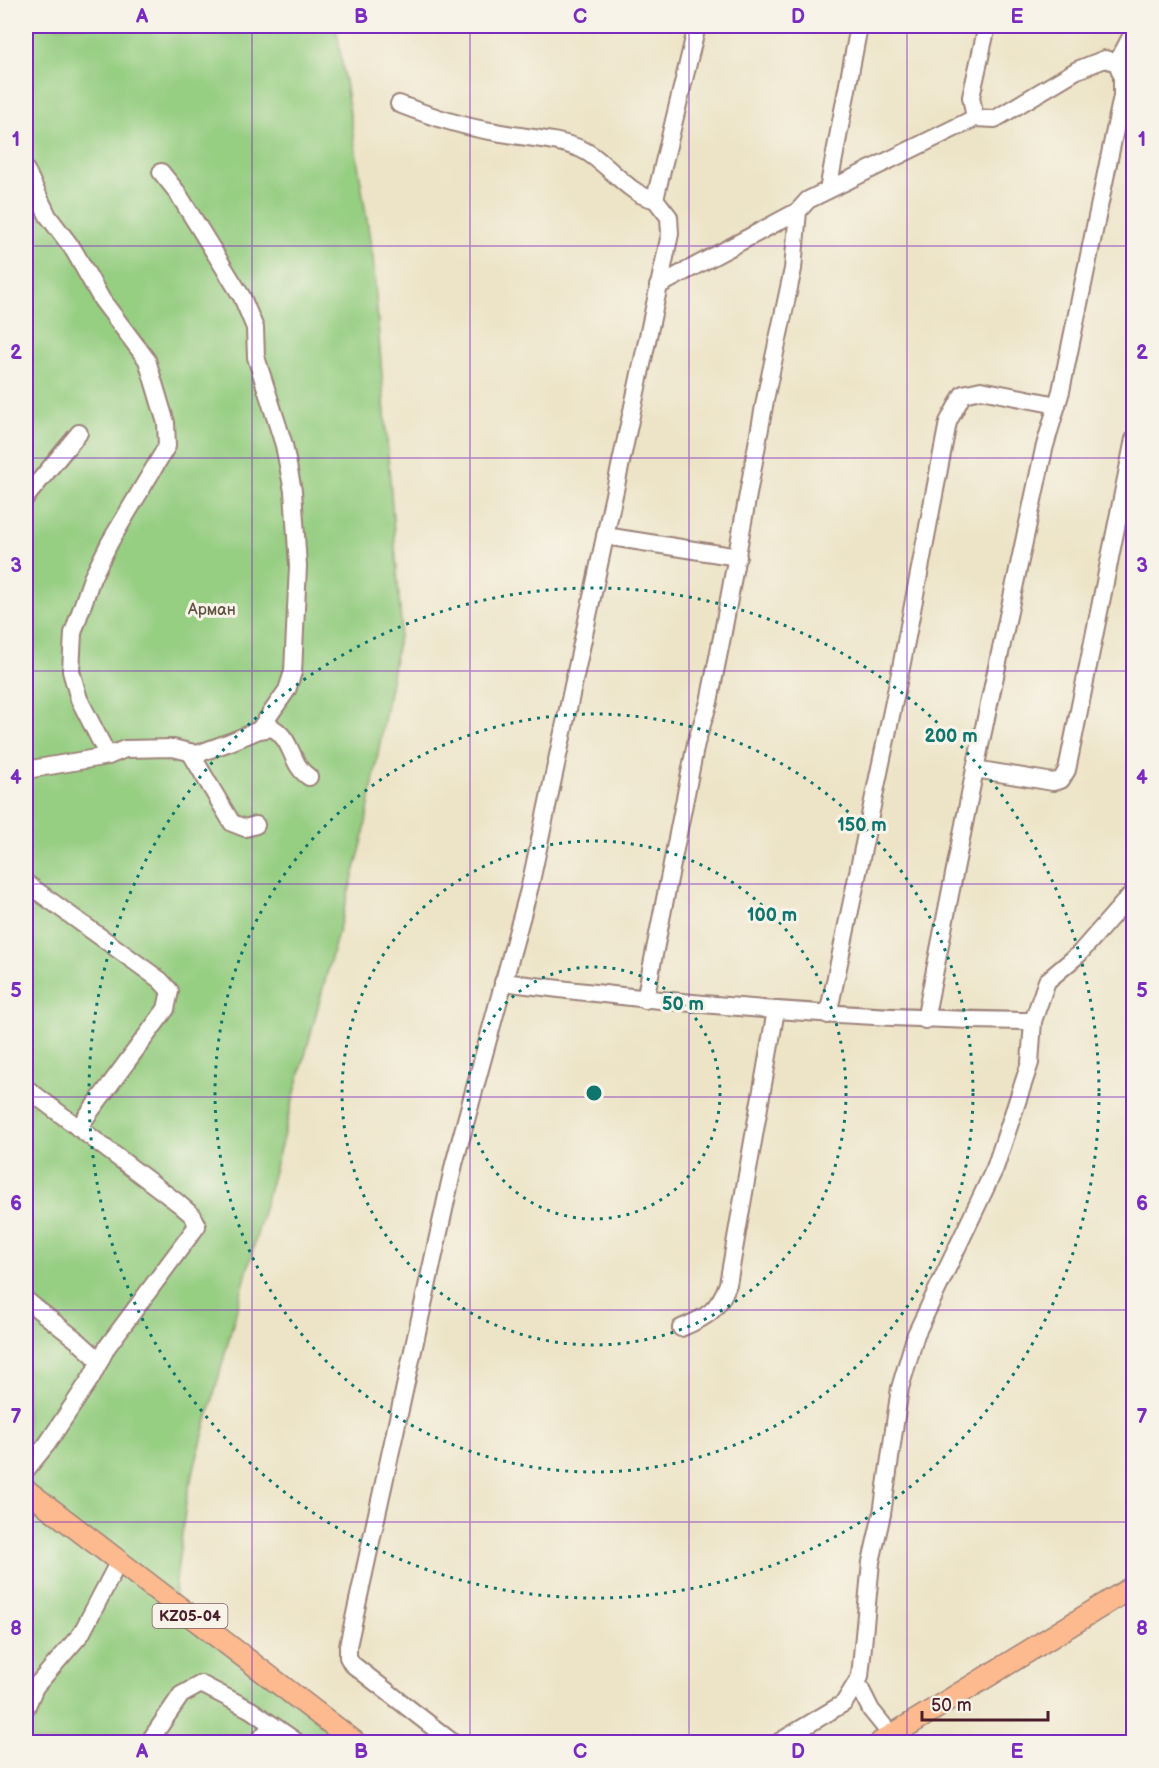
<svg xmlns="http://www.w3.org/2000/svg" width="1159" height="1768" font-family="'Balsamiq Sans',sans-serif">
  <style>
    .green { fill: #96ce82; stroke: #707656; stroke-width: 1.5 }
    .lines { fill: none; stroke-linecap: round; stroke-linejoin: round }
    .minor-casing { stroke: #9c8279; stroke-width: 20 }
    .major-casing { stroke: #9c8279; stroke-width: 24 }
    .minor { stroke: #fff; stroke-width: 16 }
    .major { stroke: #fcba8e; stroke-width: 21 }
    .grid { fill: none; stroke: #7b2cbf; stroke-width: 1.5; stroke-opacity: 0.55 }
    .ring { fill: none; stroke: #0f766e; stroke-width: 3; stroke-dasharray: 3 6 }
    .labels { text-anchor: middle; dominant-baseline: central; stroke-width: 6; stroke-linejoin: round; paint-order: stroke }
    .shield { fill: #f7f3e8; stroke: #7e5f64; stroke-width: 1.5 }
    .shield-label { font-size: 15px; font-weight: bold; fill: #4a1f2b }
    .park-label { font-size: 16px; fill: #615445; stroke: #f7f3e8 }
    .centre { fill: #0f766e; stroke: #f7f3e8; stroke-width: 3 }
    .ring-label { font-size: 18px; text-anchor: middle; font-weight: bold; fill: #0f766e; stroke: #f7f3e8; stroke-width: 6; stroke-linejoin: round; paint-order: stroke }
    .neatline { fill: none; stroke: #7b2cbf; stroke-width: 2 }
    .grid-label { font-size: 20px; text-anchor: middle; font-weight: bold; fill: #7b2cbf }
  </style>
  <rect width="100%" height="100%" fill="#f7f3e8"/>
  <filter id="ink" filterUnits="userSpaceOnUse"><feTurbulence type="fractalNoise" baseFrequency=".0167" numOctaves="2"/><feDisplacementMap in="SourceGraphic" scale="12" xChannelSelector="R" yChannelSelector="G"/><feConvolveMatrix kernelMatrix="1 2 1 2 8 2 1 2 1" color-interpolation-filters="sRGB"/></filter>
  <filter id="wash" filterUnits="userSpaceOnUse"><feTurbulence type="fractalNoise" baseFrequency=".008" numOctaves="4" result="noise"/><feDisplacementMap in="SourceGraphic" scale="24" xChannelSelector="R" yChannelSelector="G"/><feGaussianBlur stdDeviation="1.35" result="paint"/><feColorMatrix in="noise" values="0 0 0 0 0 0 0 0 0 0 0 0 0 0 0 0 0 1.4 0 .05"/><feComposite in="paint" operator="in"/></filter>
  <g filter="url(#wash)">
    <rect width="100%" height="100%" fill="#ede4c7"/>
    <polygon class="green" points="26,26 336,26 373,258 401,624 363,839 187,1495 173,1603 355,1742 26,1742"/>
  </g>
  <g filter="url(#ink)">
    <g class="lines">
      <defs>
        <g id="minor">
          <polyline points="1117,63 1134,31"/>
          <path d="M399 104C430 116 463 127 496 132 524 138 554 138 581 149 605 159 631 198 655 199"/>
          <polyline points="26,170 48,216 73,249 102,300 147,360 166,423 167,446 110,542 92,578 73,633 71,671 79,699 108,756"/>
          <polyline points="828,190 859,26"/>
          <polyline points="798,211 808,200 975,118"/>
          <polyline points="26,497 79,433"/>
          <polyline points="605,536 738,557"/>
          <path d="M259 730 273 728C294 741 290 765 309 777"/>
          <polyline points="190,752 232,823 245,828 256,825"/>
          <polyline points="975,769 1053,782 1061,780 1067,770 1134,439"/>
          <polyline points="26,770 108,756 125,749 173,748 197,754 230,742 259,730 287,690 293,672 298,566 293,491 284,445 256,357 255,328 242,297 177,192 161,172"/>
          <polyline points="26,883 160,980 170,991 166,1009 78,1128"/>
          <path d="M503 982C679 1005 855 1019 1033 1021L1030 1063 995 1168 916 1334 900 1388 882 1514 871 1562 860 1677 844 1703 779 1742"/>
          <polyline points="645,1000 696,743 709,702 723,632 766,395 793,269 798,211 658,286"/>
          <polyline points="828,1015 900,673 948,422 963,394 981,390 1057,405"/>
          <polyline points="925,1020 975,769 1044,449 1061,391 1122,96 1122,76 1117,63 1105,59 1077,70 995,119 975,118 971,97 987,26"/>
          <polyline points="1033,1021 1047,981 1079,954 1134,891"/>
          <polyline points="26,1088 178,1203 193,1216 197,1226 107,1347 91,1378 47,1444 26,1470"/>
          <polyline points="26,1300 78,1341 100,1361"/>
          <path d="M681 1328C707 1317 718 1311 728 1284L776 1010"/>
          <polyline points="857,1682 871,1710 892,1736"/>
          <polyline points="26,1708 35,1687 81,1634 119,1561"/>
          <polyline points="149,1742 181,1695 201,1684 251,1710 297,1742"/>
          <polyline points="258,1742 272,1725"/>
          <polyline points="452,1742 352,1664 348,1657 348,1646 454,1164 530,886 670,234 669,217 655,199 697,26"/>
        </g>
        <g id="major">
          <polyline points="26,1490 355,1742"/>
          <polyline points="881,1742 1134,1586"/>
        </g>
      </defs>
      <use href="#minor" class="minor-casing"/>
      <use href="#major" class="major-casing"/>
      <use href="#minor" class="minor"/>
      <use href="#major" class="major"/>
    </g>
  </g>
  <path class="grid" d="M252 26V1742M470 26V1742M689 26V1742M907 26V1742M26 246H1134M26 458H1134M26 671H1134M26 884H1134M26 1097H1134M26 1310H1134M26 1522H1134"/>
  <g class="ring">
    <circle cx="594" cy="1093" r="126"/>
    <circle cx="594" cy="1093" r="252"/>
    <circle cx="594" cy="1093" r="379"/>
    <circle cx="594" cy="1093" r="505"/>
  </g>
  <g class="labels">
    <rect class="shield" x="152.5" y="1604" width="75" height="24" rx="4.5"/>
    <g class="shield-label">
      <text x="190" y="1616">KZ05-04</text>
    </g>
    <g class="park-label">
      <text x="212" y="610">Арман</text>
    </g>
  </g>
  <circle cx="594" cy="1093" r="9" class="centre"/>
  <g class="ring-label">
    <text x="951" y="742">200 m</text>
    <text x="862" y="831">150 m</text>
    <text x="772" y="921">100 m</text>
    <text x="683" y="1010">50 m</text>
  </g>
  <rect width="1159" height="1768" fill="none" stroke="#f7f3e8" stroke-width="66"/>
  <path d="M922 1711v9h126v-9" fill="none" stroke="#4a1f2b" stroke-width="3"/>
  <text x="931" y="1711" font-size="18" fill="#4a1f2b" stroke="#f7f3e8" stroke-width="4.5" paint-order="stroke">50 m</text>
  <rect x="33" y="33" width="1093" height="1702" class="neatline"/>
  <g class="grid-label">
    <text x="142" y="23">A</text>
    <text x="361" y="23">B</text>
    <text x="580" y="23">C</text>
    <text x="798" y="23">D</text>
    <text x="1017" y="23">E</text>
    <text x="16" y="146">1</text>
    <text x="1142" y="146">1</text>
    <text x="16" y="359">2</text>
    <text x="1142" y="359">2</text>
    <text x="16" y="572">3</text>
    <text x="1142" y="572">3</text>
    <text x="16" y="784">4</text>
    <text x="1142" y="784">4</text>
    <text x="16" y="997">5</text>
    <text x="1142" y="997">5</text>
    <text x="16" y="1210">6</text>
    <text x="1142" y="1210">6</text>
    <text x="16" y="1423">7</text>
    <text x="1142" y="1423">7</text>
    <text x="16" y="1635">8</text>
    <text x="1142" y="1635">8</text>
    <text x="142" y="1758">A</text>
    <text x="361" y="1758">B</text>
    <text x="580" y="1758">C</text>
    <text x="798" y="1758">D</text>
    <text x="1017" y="1758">E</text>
  </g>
</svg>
